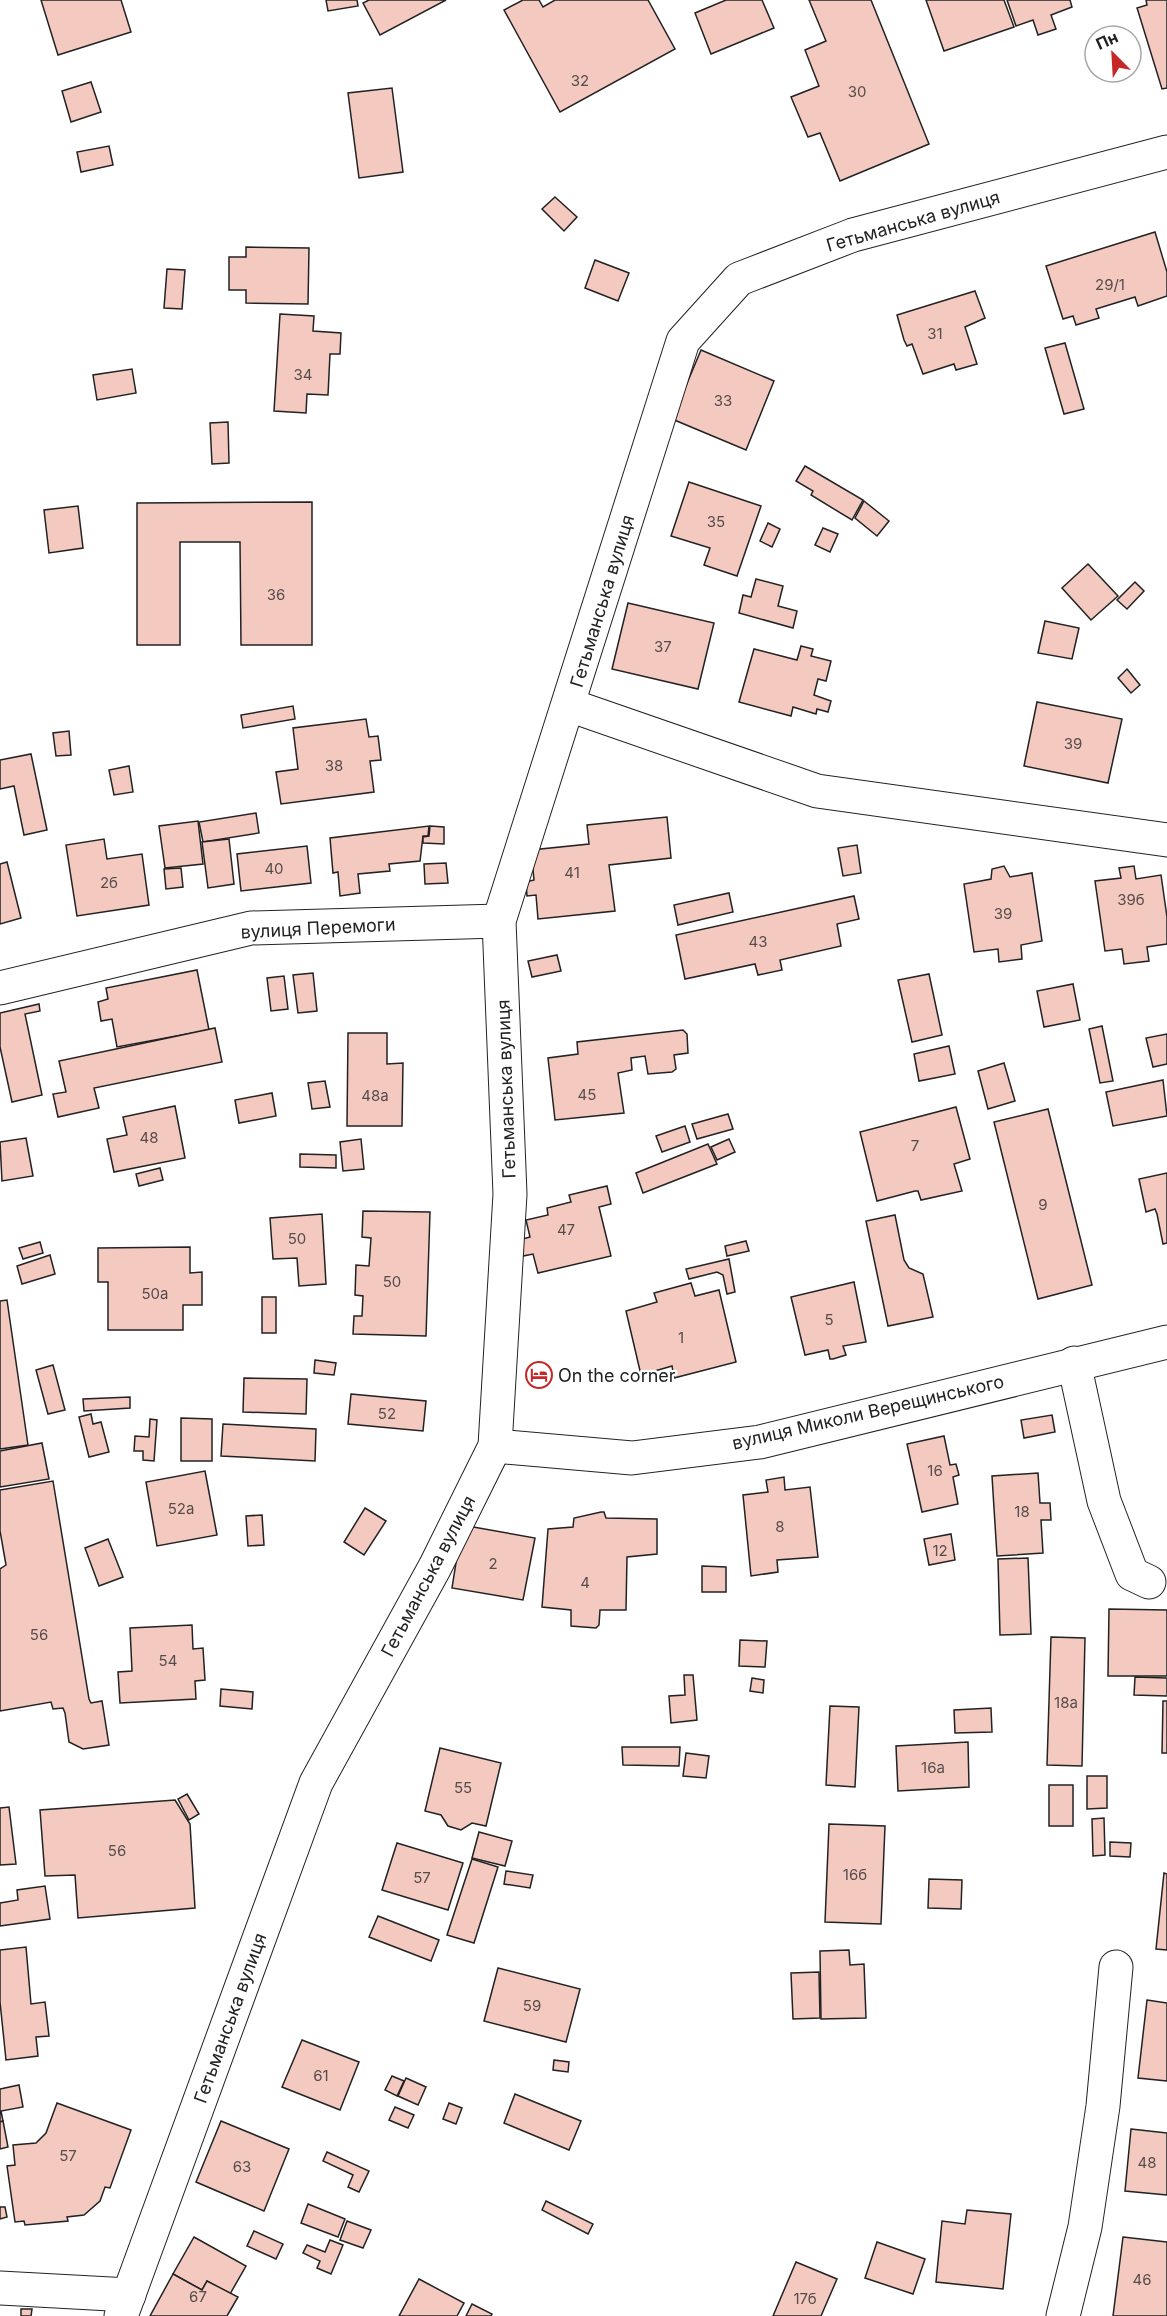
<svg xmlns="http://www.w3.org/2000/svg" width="1167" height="2316" font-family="Inter,sans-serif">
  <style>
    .building { fill: #f3c9c0; stroke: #222; stroke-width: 1.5 }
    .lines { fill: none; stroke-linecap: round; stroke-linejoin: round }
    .minor-casing { stroke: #222; stroke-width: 35 }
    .minor { stroke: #fff; stroke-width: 33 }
    .labels { text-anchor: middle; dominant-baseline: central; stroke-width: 4.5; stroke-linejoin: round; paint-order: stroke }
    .number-label { font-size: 15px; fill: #564c4a }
    .street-label { font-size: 18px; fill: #222; stroke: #fff }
    .poi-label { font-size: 18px; fill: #222; stroke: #fff; text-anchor: start }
  </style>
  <rect width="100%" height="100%" fill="#fff"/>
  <g class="building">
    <polygon points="41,0 121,0 131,32 58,55"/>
    <polygon points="326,0 357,0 358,6 328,11"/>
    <polygon points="369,0 446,0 380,35 363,3"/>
    <polygon points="523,0 539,0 543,7 555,0 648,0 675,49 560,112 504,10"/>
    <polygon points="726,0 762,0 774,28 711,54 695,13"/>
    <polygon points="809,0 871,0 929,144 840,181 820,133 808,137 791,97 819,86 805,50 826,41"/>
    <polygon points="926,0 1004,0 1014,27 944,51"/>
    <polygon points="1007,0 1070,0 1072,7 1051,15 1056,29 1038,35 1033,20 1016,26"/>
    <polygon points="1146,0 1167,0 1167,88 1162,89 1138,11 1137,8 1147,5"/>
    <polygon points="91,82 101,112 71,122 62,91"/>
    <polygon points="392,88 403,172 359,178 348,93"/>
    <polygon points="109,146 113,165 81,172 77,152"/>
    <polygon points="555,197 577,217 564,231 542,209"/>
    <polygon points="1155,232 1167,272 1167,296 1138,306 1135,297 1096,309 1099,318 1076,325 1073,316 1063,319 1046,266"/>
    <polygon points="246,247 309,248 308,304 246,303 246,290 229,290 229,257 246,257"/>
    <polygon points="595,260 629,273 618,301 585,288"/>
    <polygon points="167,269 185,270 182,309 164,308"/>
    <polygon points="975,291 985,318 965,327 977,364 956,370 954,364 923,374 912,344 907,346 904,340 897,315"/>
    <polygon points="280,314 314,316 313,331 341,333 340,354 330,354 328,395 307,394 306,413 274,411"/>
    <polygon points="1065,343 1084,409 1064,414 1045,348"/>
    <polygon points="701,350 774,381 746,450 672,419"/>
    <polygon points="132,369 136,393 97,400 93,375"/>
    <polygon points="228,422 229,463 212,464 210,423"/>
    <polygon points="805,466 863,500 852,520 811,495 813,491 796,481"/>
    <polygon points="689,482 761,506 737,576 704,565 710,548 671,536"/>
    <polygon points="864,501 889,521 877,536 855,518"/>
    <polygon points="312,502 312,645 241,645 240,542 180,542 180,645 137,645 137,503"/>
    <polygon points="78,506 83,548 49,553 44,510"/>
    <polygon points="768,523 780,529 772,547 760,541"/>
    <polygon points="823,528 838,534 830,552 815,545"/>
    <polygon points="1088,564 1118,596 1091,620 1062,588"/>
    <polygon points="756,579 783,586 778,606 797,611 793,628 739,613 743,595 751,597"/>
    <polygon points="1135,582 1144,591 1127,609 1117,600"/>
    <polygon points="628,603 714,623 698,689 612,669"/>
    <polygon points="1045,621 1079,628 1072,659 1038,653"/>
    <polygon points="801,646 813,649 811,656 831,661 826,681 818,679 814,695 831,701 828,712 817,709 816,714 793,707 791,716 739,702 754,649 797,660"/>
    <polygon points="1127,669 1140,685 1131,693 1118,678"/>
    <polygon points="1037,702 1122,719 1108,783 1024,766"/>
    <polygon points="293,706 295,719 243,728 241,715"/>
    <polygon points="366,719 369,737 378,736 381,760 370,761 374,792 281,804 276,772 298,769 293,728"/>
    <polygon points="69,731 71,755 56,756 53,733"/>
    <polygon points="31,754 47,830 24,835 14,786 0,789 0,760"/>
    <polygon points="129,766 133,792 114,795 109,770"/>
    <polygon points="256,813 259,833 203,842 199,822"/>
    <polygon points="667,817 671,858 609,865 615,911 538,919 536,895 527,896 526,882 534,880 531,850 589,844 587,825"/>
    <polygon points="198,821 203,864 165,868 159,826"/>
    <polygon points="429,826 428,836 423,836 420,861 389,864 390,871 358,874 360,893 340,896 338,872 333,873 330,838"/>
    <polygon points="430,826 444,827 444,844 423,843 423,837 429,836"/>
    <polygon points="104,839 107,859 142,854 149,905 77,916 66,845"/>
    <polygon points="229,839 234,884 208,888 202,842"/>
    <polygon points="857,845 861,873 843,876 838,848"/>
    <polygon points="307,846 311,883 241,891 237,854"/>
    <polygon points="7,862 21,918 0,924 0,864"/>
    <polygon points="446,863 448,883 425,884 424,864"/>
    <polygon points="1004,866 1010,877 1032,873 1042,941 1021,945 1022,959 999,962 998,949 974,952 964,884 991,879 992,869"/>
    <polygon points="1134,866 1136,879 1161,875 1167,917 1167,944 1147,947 1149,961 1124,964 1122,949 1105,951 1095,881 1121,878 1119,868"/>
    <polygon points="181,868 183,887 166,889 164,869"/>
    <polygon points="729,893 733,912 678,925 674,905"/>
    <polygon points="854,896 859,919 837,924 841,946 780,960 782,970 758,975 755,964 685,979 676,935"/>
    <polygon points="557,955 561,971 532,977 528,961"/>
    <polygon points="197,970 209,1030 117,1047 112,1019 101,1021 98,1002 108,999 106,988"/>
    <polygon points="313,973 317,1011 298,1013 293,975"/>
    <polygon points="929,974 942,1035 912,1042 898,980"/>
    <polygon points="284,976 288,1009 271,1011 267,978"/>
    <polygon points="1073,984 1080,1020 1044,1027 1037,991"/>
    <polygon points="39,1004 40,1011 25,1014 42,1095 12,1102 0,1047 0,1013"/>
    <polygon points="1102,1026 1113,1081 1100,1083 1089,1029"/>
    <polygon points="215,1028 222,1062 94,1088 99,1108 58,1117 53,1094 66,1092 59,1061"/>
    <polygon points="683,1030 687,1034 688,1053 674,1055 676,1069 672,1072 648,1074 645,1056 631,1058 632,1070 618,1073 624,1113 555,1120 548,1058 578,1054 577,1042"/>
    <polygon points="348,1033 387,1033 387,1064 403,1063 402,1126 347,1126"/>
    <polygon points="1167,1034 1167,1064 1153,1067 1146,1038"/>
    <polygon points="949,1046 955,1074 919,1081 914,1054"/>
    <polygon points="1004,1063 1015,1101 988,1109 978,1071"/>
    <polygon points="1163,1080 1167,1116 1113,1126 1106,1092"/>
    <polygon points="325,1081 330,1107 312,1109 308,1083"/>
    <polygon points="272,1093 276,1116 239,1123 235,1100"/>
    <polygon points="175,1106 185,1158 114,1172 107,1139 127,1135 123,1117"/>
    <polygon points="956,1107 970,1159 954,1164 962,1191 921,1200 918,1191 915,1191 877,1201 860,1132"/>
    <polygon points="1048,1109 1092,1285 1038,1299 994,1122"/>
    <polygon points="728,1114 733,1129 697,1139 692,1124"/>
    <polygon points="685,1126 690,1142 662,1152 656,1136"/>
    <polygon points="26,1138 33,1176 2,1181 0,1142"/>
    <polygon points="361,1139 364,1169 343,1171 340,1142"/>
    <polygon points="729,1139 735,1152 717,1160 711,1147"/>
    <polygon points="708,1144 717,1164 643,1193 636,1173"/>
    <polygon points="300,1154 336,1155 336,1168 300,1167"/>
    <polygon points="160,1168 163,1180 139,1186 136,1174"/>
    <polygon points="1167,1173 1167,1243 1163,1244 1157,1214 1155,1209 1146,1212 1139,1179"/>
    <polygon points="607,1186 611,1204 599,1207 611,1256 538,1273 533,1254 523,1256 519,1240 530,1237 526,1220 548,1215 547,1208 571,1202 569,1195"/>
    <polygon points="363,1211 430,1212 426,1336 353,1334 354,1316 362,1316 363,1296 355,1295 356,1265 369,1266 371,1238 362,1237"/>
    <polygon points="322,1214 326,1284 299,1286 297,1258 273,1259 270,1218"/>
    <polygon points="895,1215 904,1260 909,1268 923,1274 933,1317 888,1326 866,1221"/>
    <polygon points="746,1241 749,1251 727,1256 725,1246"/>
    <polygon points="40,1242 43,1253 23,1259 19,1248"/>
    <polygon points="190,1247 190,1273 202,1272 202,1305 183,1305 183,1330 108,1330 108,1282 98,1282 98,1248"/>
    <polygon points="50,1255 55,1274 22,1284 17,1266"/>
    <polygon points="729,1259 735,1292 727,1294 723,1275 717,1272 689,1279 686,1269"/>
    <polygon points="854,1282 866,1342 843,1346 846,1355 833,1359 830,1359 828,1350 805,1355 791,1297"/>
    <polygon points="691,1283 695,1296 719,1290 736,1362 674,1378 672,1366 641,1375 626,1311 657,1302 654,1293"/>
    <rect x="262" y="1297" width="14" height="36"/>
    <polygon points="7,1300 28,1445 0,1449 0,1301"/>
    <polygon points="315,1360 336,1363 334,1375 314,1373"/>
    <polygon points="53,1365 65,1410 48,1414 36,1370"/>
    <polygon points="244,1378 307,1379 306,1414 243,1412"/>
    <polygon points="351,1394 426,1401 423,1431 348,1424"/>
    <polygon points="130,1397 130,1408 84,1411 83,1399"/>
    <polygon points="91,1414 93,1424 101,1422 109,1452 89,1457 79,1417"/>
    <polygon points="1052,1415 1055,1432 1024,1438 1021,1420"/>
    <polygon points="181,1418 212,1419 212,1461 181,1461"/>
    <polygon points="150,1419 157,1420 154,1461 143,1460 143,1451 134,1451 135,1436 149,1437"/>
    <polygon points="223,1424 316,1429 315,1461 221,1456"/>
    <polygon points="944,1436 950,1465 956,1464 959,1475 953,1477 958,1504 922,1512 907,1444"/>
    <polygon points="42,1443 49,1479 0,1487 0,1451"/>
    <polygon points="205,1471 217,1535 157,1546 146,1482"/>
    <polygon points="1038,1473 1040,1503 1050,1503 1051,1520 1041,1520 1043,1553 997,1556 992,1476"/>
    <polygon points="784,1477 785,1490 810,1487 818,1557 777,1560 778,1572 751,1576 743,1495 768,1492 766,1480"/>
    <polygon points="53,1481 89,1699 91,1703 102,1701 109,1745 83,1749 69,1742 65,1713 63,1708 53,1709 51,1702 0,1711 0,1569 6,1565 0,1531 0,1490"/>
    <polygon points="365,1508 386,1521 364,1555 344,1542"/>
    <polygon points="601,1512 604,1512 606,1518 657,1519 657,1554 627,1557 626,1610 600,1610 599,1625 596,1628 571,1626 571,1610 542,1607 548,1529 573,1527 574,1518"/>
    <polygon points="262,1515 264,1545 248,1546 246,1516"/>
    <polygon points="462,1525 535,1538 523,1600 452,1588"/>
    <polygon points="951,1534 955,1560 929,1565 924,1539"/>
    <polygon points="108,1539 123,1577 99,1586 85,1548"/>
    <polygon points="1028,1558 1031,1634 1000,1635 998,1559"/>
    <polygon points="702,1566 726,1567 726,1592 702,1592"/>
    <polygon points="1109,1609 1167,1610 1167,1676 1108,1676"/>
    <polygon points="192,1625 193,1649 203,1648 205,1680 195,1681 196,1699 120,1703 118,1672 132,1671 130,1628"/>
    <polygon points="1051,1637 1085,1638 1082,1766 1047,1765"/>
    <polygon points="740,1640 767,1641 765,1667 739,1666"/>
    <polygon points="684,1675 693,1675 697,1720 671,1723 669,1696 685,1695"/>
    <polygon points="1135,1677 1167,1678 1167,1696 1134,1695"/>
    <polygon points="752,1678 764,1680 763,1693 750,1691"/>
    <polygon points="221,1689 253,1692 252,1709 220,1706"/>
    <polygon points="1163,1701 1167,1701 1167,1753 1162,1753"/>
    <polygon points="830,1706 859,1707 855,1787 826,1785"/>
    <polygon points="991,1708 992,1732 955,1733 954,1710"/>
    <polygon points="968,1742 969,1787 898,1791 896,1746"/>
    <polygon points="622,1747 680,1747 679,1766 623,1765"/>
    <polygon points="440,1748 501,1763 486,1826 472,1823 461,1830 448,1826 441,1815 425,1811"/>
    <polygon points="686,1753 709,1756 706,1778 683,1776"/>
    <polygon points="1087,1776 1107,1776 1107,1808 1087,1809"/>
    <rect x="1049" y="1785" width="24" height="41"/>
    <polygon points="187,1794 199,1814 189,1820 178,1799"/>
    <polygon points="175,1800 190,1824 195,1908 78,1918 75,1875 45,1876 40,1810"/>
    <polygon points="9,1807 16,1864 0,1865 0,1808"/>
    <polygon points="1104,1818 1105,1855 1093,1856 1092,1819"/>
    <polygon points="829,1824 885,1826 881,1924 825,1922"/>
    <polygon points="479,1832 512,1841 505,1866 472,1858"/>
    <polygon points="1110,1842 1131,1843 1130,1857 1110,1856"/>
    <polygon points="397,1843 463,1863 448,1910 382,1890"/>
    <polygon points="472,1859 498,1867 474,1943 447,1935"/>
    <polygon points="506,1871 533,1875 530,1888 504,1884"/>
    <polygon points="1164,1873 1167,1874 1167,1950 1156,1949"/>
    <polygon points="929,1879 962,1880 961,1909 928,1908"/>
    <polygon points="45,1886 50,1919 0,1926 0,1903 18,1900 17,1890"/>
    <polygon points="378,1916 439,1940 431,1961 369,1937"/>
    <polygon points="26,1947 31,2004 45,2002 49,2036 36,2037 38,2056 6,2060 0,2002 0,1950"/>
    <polygon points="849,1950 850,1965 864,1964 866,2018 821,2019 820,1951"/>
    <polygon points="498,1968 580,1989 566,2042 484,2021"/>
    <polygon points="819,1972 820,2018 793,2019 791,1973"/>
    <polygon points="1147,2000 1167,2003 1167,2081 1138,2078"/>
    <polygon points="302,2040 359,2062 340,2110 282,2087"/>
    <polygon points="554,2060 569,2062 568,2072 553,2070"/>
    <polygon points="392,2076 404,2081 397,2096 385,2090"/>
    <polygon points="406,2078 426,2087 418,2105 398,2096"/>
    <polygon points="19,2085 23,2107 1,2111 3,2121 0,2122 0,2089"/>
    <polygon points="515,2094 581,2121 569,2150 504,2123"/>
    <polygon points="57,2103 131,2130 110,2188 105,2187 100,2201 84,2215 67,2217 68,2221 25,2225 24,2221 15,2222 7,2166 15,2165 13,2145 36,2143 46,2133"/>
    <polygon points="449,2103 462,2108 456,2124 443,2119"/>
    <polygon points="395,2107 414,2115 408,2128 389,2120"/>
    <polygon points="3,2121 8,2147 0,2149 0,2122"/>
    <polygon points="221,2121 289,2149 264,2211 196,2182"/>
    <polygon points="1131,2129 1167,2133 1167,2195 1125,2191"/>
    <polygon points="327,2152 369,2171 359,2192 348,2187 353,2175 323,2161"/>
    <polygon points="546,2201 593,2224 588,2234 542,2210"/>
    <polygon points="308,2204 345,2219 338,2237 301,2223"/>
    <polygon points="0,2207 5,2207 7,2217 0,2219"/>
    <polygon points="967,2210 1011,2214 1003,2289 936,2282 942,2221 965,2224"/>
    <polygon points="347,2221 371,2230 363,2248 340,2240"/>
    <polygon points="254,2231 283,2244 276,2259 247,2246"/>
    <polygon points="194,2237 246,2266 230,2294 207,2281 202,2290 173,2274"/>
    <polygon points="1123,2237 1167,2242 1167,2316 1113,2316"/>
    <polygon points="330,2240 343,2245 331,2274 317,2268 320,2261 303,2253 307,2245 325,2252"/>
    <polygon points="877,2242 925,2259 913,2294 865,2278"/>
    <polygon points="796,2262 837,2279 821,2316 773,2316"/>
    <polygon points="173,2274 202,2290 207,2281 238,2297 227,2316 150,2316"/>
    <polygon points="419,2279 464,2303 457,2316 399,2316"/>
    <polygon points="472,2304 492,2314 491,2316 466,2316"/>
    <polygon points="21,2309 32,2309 31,2316 21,2316"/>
  </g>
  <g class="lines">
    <defs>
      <g id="minor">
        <polyline points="569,705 817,791 1167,840"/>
        <polyline points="0,988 251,928 499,921"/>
        <polyline points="1074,1363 1104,1501 1132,1574 1149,1582"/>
        <polyline points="495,1446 632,1458 760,1442 1167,1342"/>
        <polyline points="0,2288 129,2295"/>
        <polyline points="121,2316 316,1783 435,1567 495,1446 510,1194 499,921 683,341 739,279 853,235 1167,152"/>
        <polyline points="1063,2316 1085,2227 1103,2106 1116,1967"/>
      </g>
    </defs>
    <use href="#minor" class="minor-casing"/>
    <use href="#minor" class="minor"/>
  </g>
  <defs>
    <symbol id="hotel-ring" viewBox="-11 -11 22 22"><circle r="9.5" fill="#fff" stroke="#c62828" stroke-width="1.5"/><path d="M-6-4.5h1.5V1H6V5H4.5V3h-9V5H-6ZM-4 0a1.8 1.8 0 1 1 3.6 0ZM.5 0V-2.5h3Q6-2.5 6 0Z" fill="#c62828"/></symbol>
  </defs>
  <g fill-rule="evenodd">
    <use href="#hotel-ring" x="524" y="1360" width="30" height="30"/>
  </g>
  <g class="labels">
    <g class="number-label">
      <text x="580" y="80">32</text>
      <text x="857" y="91">30</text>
      <text x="1110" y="284">29/1</text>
      <text x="935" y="333">31</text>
      <text x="303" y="374">34</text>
      <text x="723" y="400">33</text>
      <text x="716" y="521">35</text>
      <text x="276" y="594">36</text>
      <text x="663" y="646">37</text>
      <text x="1073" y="743">39</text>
      <text x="334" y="765">38</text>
      <text x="274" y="868">40</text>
      <text x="572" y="872">41</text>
      <text x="109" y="882">2б</text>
      <text x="1131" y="899">39б</text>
      <text x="1003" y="913">39</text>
      <text x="758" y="941">43</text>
      <text x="587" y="1094">45</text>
      <text x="375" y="1095">48а</text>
      <text x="149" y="1137">48</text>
      <text x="915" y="1145">7</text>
      <text x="1043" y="1204">9</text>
      <text x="566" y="1229">47</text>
      <text x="297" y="1238">50</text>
      <text x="392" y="1281">50</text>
      <text x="155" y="1293">50а</text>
      <text x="829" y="1319">5</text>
      <text x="681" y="1337">1</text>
      <text x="387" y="1413">52</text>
      <text x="935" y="1470">16</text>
      <text x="181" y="1508">52а</text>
      <text x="1022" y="1511">18</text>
      <text x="780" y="1526">8</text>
      <text x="940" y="1550">12</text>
      <text x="493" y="1563">2</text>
      <text x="585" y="1582">4</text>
      <text x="39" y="1634">56</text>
      <text x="168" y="1660">54</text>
      <text x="1066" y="1702">18а</text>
      <text x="933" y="1767">16а</text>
      <text x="463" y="1787">55</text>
      <text x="117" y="1850">56</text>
      <text x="855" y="1874">16б</text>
      <text x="422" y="1877">57</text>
      <text x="532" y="2005">59</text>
      <text x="321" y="2075">61</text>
      <text x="68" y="2155">57</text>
      <text x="1147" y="2162">48</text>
      <text x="242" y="2166">63</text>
      <text x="1142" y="2279">46</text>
      <text x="198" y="2296">67</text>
      <text x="805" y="2298">17б</text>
    </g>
    <g class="street-label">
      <text transform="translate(913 221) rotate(-16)">Гетьманська вулиця</text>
      <text transform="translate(602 601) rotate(-73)">Гетьманська вулиця</text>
      <text transform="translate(318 928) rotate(-3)">вулиця Перемоги</text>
      <text transform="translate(506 1089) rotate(-92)">Гетьманська вулиця</text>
      <text transform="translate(868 1412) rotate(-13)">вулиця Миколи Верещинського</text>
      <text transform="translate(428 1576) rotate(-62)">Гетьманська вулиця</text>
      <text transform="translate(230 2018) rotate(-70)">Гетьманська вулиця</text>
    </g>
    <g class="poi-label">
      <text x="558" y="1375">On the corner</text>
    </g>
  </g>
  <g transform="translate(1113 54) rotate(336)"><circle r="28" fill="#ffffff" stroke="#a7a7a7" stroke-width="1.5"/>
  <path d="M0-4.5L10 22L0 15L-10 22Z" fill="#c62828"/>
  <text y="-9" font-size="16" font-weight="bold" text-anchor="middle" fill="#222222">Пн</text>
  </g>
</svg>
